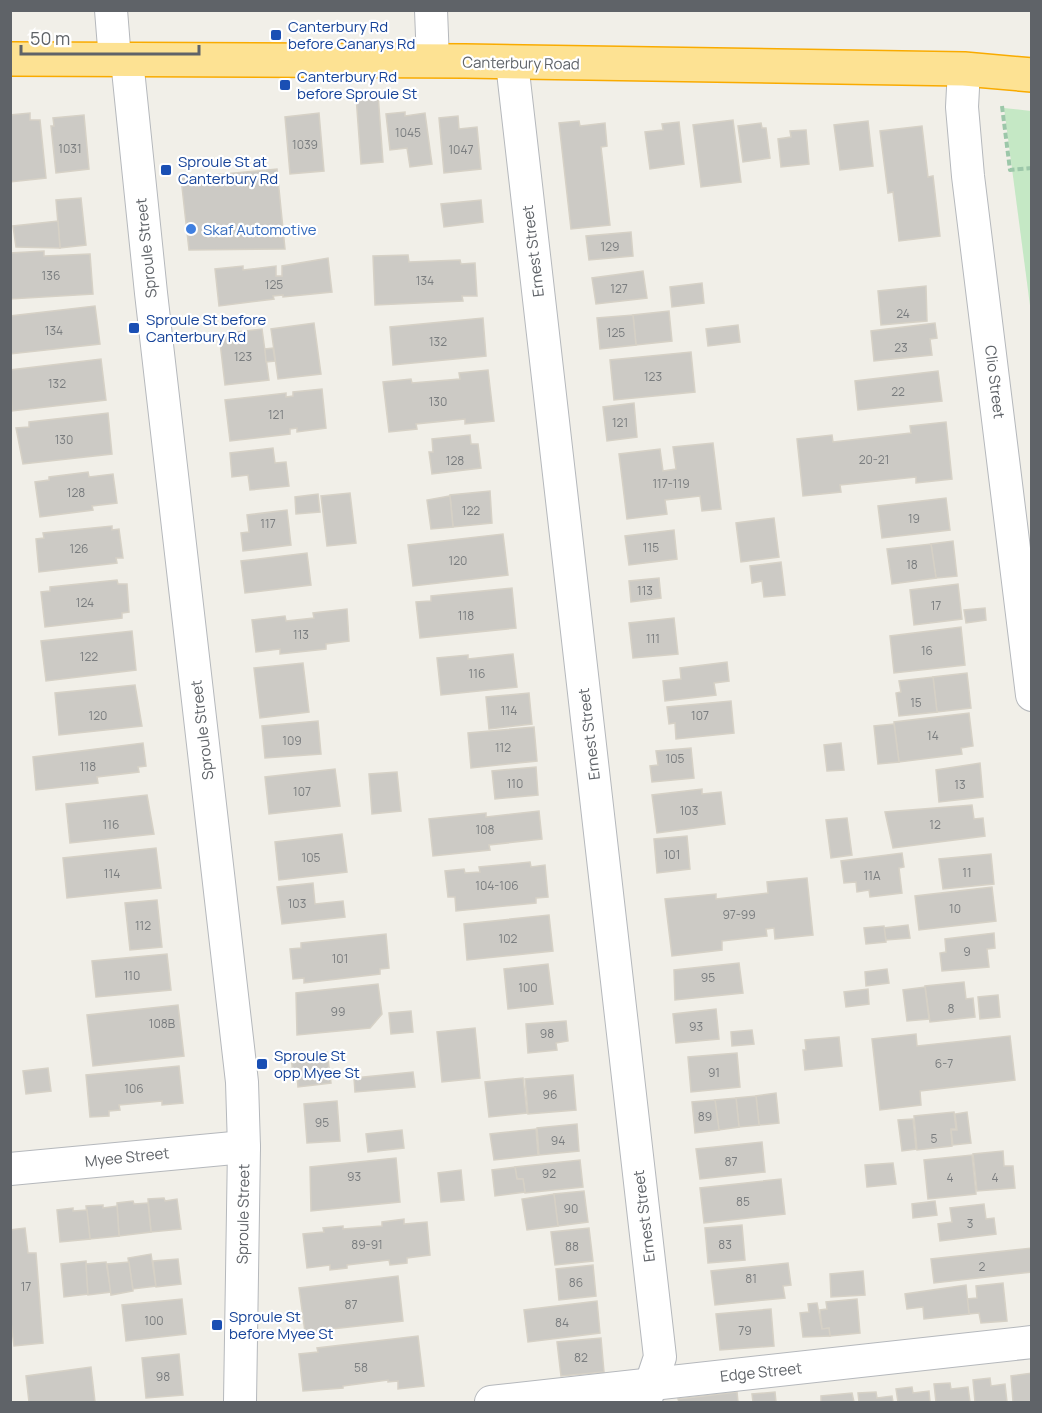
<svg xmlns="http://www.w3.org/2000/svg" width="1042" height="1413" font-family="Manrope,sans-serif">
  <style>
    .green { fill: #c5e8c5 }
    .building { fill: #cccac5; stroke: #d6d1c6; stroke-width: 1.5 }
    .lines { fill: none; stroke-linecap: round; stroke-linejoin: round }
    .minor-casing { stroke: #b5b8bc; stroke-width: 34 }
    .highway-casing { stroke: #f9ab00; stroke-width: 36 }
    .path { stroke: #9cc7a9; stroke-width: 4; stroke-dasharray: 6 3; stroke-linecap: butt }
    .minor { stroke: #fff; stroke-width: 32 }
    .highway { stroke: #fde293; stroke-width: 33 }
    .transit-dot { fill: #1a4fb4; stroke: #fff; stroke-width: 2 }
    .shop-dot { fill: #3f7fe0; stroke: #fff; stroke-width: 2 }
    .labels { text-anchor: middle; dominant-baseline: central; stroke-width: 4.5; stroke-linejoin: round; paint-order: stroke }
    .number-label { font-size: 12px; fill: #7a7d7f }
    .transit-label { font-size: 15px; fill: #164399; stroke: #fff; text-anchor: start }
    .street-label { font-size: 15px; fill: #5f6368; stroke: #fff }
    .shop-label { font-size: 15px; fill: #366cbe; stroke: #fff; text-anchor: start }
  </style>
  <rect width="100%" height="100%" fill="#f1efe8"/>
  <polygon class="green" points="1004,108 1031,111 1031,313"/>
  <g class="building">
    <polygon points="378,94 383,162 361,164 356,96"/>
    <polygon points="405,112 405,116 425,113 432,164 410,167 407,148 390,150 386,114"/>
    <polygon points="30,113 30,120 40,120 46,178 10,182 10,115"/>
    <polygon points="319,113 324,171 290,174 285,117"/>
    <polygon points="84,115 89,169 56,173 51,126 54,126 53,118"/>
    <polygon points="458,116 459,129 477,127 481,169 444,173 439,118"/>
    <polygon points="733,120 741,182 701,187 693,125"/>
    <polygon points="579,121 580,126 605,123 607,146 601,147 610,225 571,229 559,123"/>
    <polygon points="868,121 873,166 840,170 834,125"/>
    <polygon points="679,122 684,164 650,169 645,132 663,130 662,124"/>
    <polygon points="761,123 762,128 766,128 770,158 743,162 738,126"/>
    <polygon points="922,126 928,177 933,176 940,236 899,241 893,192 888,193 880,131"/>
    <polygon points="806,130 809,164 781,167 778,139 791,137 790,131"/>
    <polygon points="277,169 285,249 189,250 181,178"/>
    <polygon points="81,198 86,245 60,248 56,200"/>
    <polygon points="481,200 483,222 444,227 441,204"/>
    <polygon points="58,221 60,248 16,247 13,226"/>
    <polygon points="631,232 633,256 589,260 586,236"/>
    <polygon points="44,251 44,256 90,254 93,294 10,299 10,253"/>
    <polygon points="408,255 409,262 460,260 461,264 475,263 477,296 462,296 463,301 375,305 373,256"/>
    <polygon points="328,258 332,292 283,297 283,295 273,296 274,299 219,306 215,269 243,266 243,270 276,266 276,276 282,276 282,266"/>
    <polygon points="643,271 647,298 596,304 592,278"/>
    <polygon points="702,283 704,303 672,307 670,287"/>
    <polygon points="926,286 927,321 881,325 878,291"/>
    <polygon points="95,306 100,344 10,354 10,316"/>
    <polygon points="669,311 672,341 636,345 633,315"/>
    <polygon points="633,315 636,345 600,349 597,318"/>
    <polygon points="483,318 486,356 393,365 390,327"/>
    <polygon points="314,323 321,374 278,379 271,329"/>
    <polygon points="935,323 937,338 930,339 932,355 874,361 871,331"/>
    <polygon points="738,325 740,342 708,346 706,329"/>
    <polygon points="262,329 269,380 225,385 219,334"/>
    <polygon points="273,348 275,361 266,362 265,349"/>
    <polygon points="691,352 695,392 614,400 610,360"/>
    <polygon points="101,359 106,400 12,411 10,370"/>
    <polygon points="488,370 494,421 465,424 465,419 416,424 417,429 389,432 383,382 411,379 412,383 460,379 459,373"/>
    <polygon points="938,371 942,401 858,410 855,381"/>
    <polygon points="322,389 326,428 297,432 297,428 290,429 290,434 230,441 225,400 286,393 286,397 293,396 293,392"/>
    <polygon points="634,403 637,437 607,441 603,407"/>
    <polygon points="108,413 112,454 23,464 16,428 29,427 29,422"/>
    <polygon points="946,422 952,479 916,483 916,477 840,485 841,492 803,496 797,439 832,435 833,442 911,433 910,426"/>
    <polygon points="470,435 471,444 478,444 481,468 432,474 429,452 433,452 432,439"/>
    <polygon points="713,443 721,509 702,511 700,496 665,500 667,514 627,519 619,454 660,449 663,471 676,469 673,447"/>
    <polygon points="273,448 275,463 286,462 289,486 250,490 248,475 232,477 230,453"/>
    <polygon points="88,472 89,477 113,474 117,503 92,506 93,510 40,517 35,482 49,480 49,477"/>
    <polygon points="490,491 492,523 453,527 450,495"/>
    <polygon points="350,493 356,543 327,546 321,496"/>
    <polygon points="318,494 320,512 296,514 295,497"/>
    <polygon points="450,496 453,527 431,529 427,500"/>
    <polygon points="946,498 950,530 882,538 878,506"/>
    <polygon points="287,510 291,545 243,551 241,533 249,532 247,515"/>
    <polygon points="774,518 779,557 741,562 736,523"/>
    <polygon points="112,526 112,530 119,529 123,558 116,558 117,563 39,572 36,539 44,538 43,533"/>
    <polygon points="674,530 677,559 629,565 625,536"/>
    <polygon points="503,534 508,575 413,586 408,545"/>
    <polygon points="953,541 957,576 936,578 931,544"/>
    <polygon points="931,544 936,578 892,584 887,549"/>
    <polygon points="307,553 311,585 245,593 241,561"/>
    <polygon points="781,562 785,595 764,597 762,581 752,583 750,566"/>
    <polygon points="659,578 661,598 631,602 629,581"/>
    <polygon points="117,580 118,584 127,584 129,612 122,613 122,618 45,627 41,592 50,591 50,587"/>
    <polygon points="958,584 962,619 914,625 910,590"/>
    <polygon points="512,588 516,628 420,638 416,602 431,601 431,596"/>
    <polygon points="985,608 986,620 966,623 964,610"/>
    <polygon points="347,609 349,641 326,644 326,649 280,654 280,649 256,652 252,620 285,616 286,621 314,618 313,613"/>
    <polygon points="674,618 678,654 633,658 629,623"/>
    <polygon points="961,627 965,665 894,673 890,636"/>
    <polygon points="132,631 136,670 46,681 41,641"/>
    <polygon points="513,654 517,687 441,695 437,658 468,655 468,659"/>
    <polygon points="727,662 729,681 714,683 716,695 665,701 663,681 681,679 680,668"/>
    <polygon points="303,663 309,712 260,718 254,668"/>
    <polygon points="967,673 971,708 937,712 933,677"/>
    <polygon points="933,677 937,712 899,716 896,693 901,692 899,681"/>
    <polygon points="135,685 142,726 59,735 55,693"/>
    <polygon points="529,693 532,724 489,729 486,697"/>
    <polygon points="731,701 734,733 676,739 675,723 669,724 667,707"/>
    <polygon points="969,713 973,746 961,748 962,754 899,762 894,722"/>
    <polygon points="318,721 321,754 265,758 262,726"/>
    <polygon points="894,724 899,762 878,764 874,726"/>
    <polygon points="534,727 537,761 471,768 468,733"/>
    <polygon points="143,743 146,766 138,767 139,772 97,777 98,783 36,790 33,757"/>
    <polygon points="841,743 844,770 827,771 824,745"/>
    <polygon points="691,748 694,778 652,782 650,766 658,765 656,751"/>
    <polygon points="980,763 983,797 939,802 936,770"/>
    <polygon points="536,767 538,795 495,799 492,771"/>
    <polygon points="335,769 340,806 269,814 265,777"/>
    <polygon points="397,772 401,811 372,814 369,774"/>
    <polygon points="702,789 702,794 721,792 725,824 657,833 652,795"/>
    <polygon points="147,795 154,834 70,843 66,804"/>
    <polygon points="972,805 974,819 983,818 985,836 893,848 885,812"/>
    <polygon points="539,811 542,839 489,845 490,850 433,856 429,819 486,813 486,817"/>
    <polygon points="847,818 852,855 831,858 826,820"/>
    <polygon points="342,834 347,872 279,880 275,842"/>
    <polygon points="687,836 690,869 657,873 654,839"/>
    <polygon points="156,848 161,888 67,898 63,858"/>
    <polygon points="902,853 904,867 899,868 902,893 870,897 869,890 857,892 856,882 844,883 841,861"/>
    <polygon points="991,854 994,884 943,889 939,859"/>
    <polygon points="530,862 531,867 545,865 548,897 536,898 536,903 456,911 455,897 448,897 445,871 464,869 465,873 480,872 479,867"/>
    <polygon points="807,878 813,935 775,939 774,928 766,929 767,936 722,941 722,950 672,956 665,899 716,894 716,899 768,893 767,882"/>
    <polygon points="313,883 315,904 343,901 345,917 282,924 277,887"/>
    <polygon points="992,887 996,921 919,930 915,896"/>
    <polygon points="157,900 162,947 130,950 125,903"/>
    <polygon points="549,915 553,951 467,960 464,924"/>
    <polygon points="908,925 910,938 886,940 884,928"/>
    <polygon points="884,926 886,942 866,944 864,928"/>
    <polygon points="994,933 995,948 987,949 989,967 942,971 940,953 946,952 945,939"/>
    <polygon points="386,934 389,968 380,969 380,974 304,983 304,978 293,979 290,949 301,948 301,943"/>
    <polygon points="167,954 171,990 96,997 92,961"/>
    <polygon points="739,963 743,993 675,1000 674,970"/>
    <polygon points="548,964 553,1004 508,1009 504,969"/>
    <polygon points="887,969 889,983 866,986 865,972"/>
    <polygon points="964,982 966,999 973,998 975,1017 930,1022 925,986"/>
    <polygon points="378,984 382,1014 370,1028 297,1035 296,993"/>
    <polygon points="925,987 929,1019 907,1021 903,990"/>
    <polygon points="868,989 869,1004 846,1007 844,992"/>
    <polygon points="998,995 1000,1017 980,1019 978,997"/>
    <polygon points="178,1005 184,1056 93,1066 87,1015"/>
    <polygon points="716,1009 719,1039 676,1043 673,1014"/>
    <polygon points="411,1011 413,1032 391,1034 389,1013"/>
    <polygon points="566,1021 568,1041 556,1043 557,1050 528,1053 526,1024"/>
    <polygon points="475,1028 480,1078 442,1082 437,1032"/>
    <polygon points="752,1030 754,1044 732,1046 731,1032"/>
    <polygon points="916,1034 917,1046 1010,1036 1015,1080 920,1091 921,1105 880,1110 872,1039"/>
    <polygon points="839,1037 842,1066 805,1070 803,1050 806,1050 805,1040"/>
    <polygon points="327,1052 331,1083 298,1087 297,1074 293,1074 291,1056"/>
    <polygon points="737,1053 740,1087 691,1092 688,1057"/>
    <polygon points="179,1066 183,1103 162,1105 162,1101 119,1105 120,1110 109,1111 109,1116 90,1117 86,1075"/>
    <polygon points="48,1068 51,1091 26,1094 23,1071"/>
    <polygon points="413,1072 415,1087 355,1092 354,1078"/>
    <polygon points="573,1075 576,1110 528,1114 525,1079"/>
    <polygon points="523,1078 527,1113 489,1117 485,1082"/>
    <polygon points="776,1093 779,1123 759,1125 756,1096"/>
    <polygon points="756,1096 759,1125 739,1127 736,1098"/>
    <polygon points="736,1098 739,1127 719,1130 715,1100"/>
    <polygon points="715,1100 719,1130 695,1133 692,1102"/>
    <polygon points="337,1101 340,1141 307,1143 304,1104"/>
    <polygon points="954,1112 956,1129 951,1129 952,1146 917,1150 914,1116"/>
    <polygon points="967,1112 971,1143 953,1145 951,1130 957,1130 955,1114"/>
    <polygon points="913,1119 916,1149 902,1151 898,1120"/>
    <polygon points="577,1124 579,1151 539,1155 537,1128"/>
    <polygon points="536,1129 538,1155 494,1160 490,1134"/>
    <polygon points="402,1130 404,1148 368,1152 366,1134"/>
    <polygon points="762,1142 765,1172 700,1179 696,1149"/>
    <polygon points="1003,1151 1004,1166 1013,1166 1015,1188 977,1191 973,1154"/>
    <polygon points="972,1155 976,1194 928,1199 924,1160"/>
    <polygon points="396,1158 400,1202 311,1211 310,1167"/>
    <polygon points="580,1160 583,1187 525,1193 523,1179 517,1179 515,1167"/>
    <polygon points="893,1163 896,1184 867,1187 865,1165"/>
    <polygon points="515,1167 517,1179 523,1179 525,1192 495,1196 492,1170"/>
    <polygon points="461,1170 464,1200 441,1202 438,1173"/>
    <polygon points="781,1179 785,1214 704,1223 700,1188"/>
    <polygon points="584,1191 588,1222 558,1226 554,1194"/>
    <polygon points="554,1194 558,1226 527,1230 522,1199"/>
    <polygon points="164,1198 165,1201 177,1199 181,1229 151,1232 148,1199"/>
    <polygon points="133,1201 134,1204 148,1203 151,1232 119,1236 117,1203"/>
    <polygon points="935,1201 937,1215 913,1218 912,1204"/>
    <polygon points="984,1204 986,1219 994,1218 996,1234 940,1241 938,1224 952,1222 950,1208"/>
    <polygon points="103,1205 103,1208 117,1206 119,1236 90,1239 86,1206"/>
    <polygon points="73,1208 73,1211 87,1210 90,1239 60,1242 57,1210"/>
    <polygon points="404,1219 404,1224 427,1222 430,1255 407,1258 407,1263 390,1265 389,1260 347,1265 347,1268 330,1270 330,1265 307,1268 303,1234 324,1232 323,1228 343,1226 343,1229 382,1226 382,1222"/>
    <polygon points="742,1225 745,1260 708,1263 705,1228"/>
    <polygon points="25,1228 28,1253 36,1253 43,1343 14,1346 10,1314 10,1230"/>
    <polygon points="589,1228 593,1261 555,1265 551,1232"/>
    <polygon points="1032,1248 1032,1272 934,1283 931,1259"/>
    <polygon points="151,1254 156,1286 133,1289 128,1258"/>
    <polygon points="178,1259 181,1284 156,1287 153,1261"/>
    <polygon points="86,1261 88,1294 64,1297 61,1264"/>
    <polygon points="106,1262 111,1292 88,1295 86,1264"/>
    <polygon points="129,1262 133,1291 111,1295 107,1264"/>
    <polygon points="788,1263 791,1285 783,1286 785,1298 715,1305 711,1271"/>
    <polygon points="593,1265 596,1296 559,1300 556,1269"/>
    <polygon points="863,1271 865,1295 831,1297 830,1274"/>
    <polygon points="398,1276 403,1321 305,1332 299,1288"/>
    <polygon points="1003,1283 1007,1321 981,1323 979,1313 969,1314 967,1299 977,1298 976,1286"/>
    <polygon points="966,1285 969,1314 924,1319 923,1307 907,1309 905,1294"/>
    <polygon points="182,1299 186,1334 126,1341 122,1305"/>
    <polygon points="857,1299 860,1333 830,1336 829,1328 822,1329 820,1310 827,1309 826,1302"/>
    <polygon points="597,1301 600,1333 528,1342 524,1310"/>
    <polygon points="817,1303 822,1329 829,1328 830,1336 803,1337 800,1313 809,1312 808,1304"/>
    <polygon points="771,1309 774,1346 720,1350 716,1314"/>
    <polygon points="418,1336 424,1386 398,1389 398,1381 388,1382 388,1380 343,1386 343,1388 303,1391 299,1354 318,1352 317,1348"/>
    <polygon points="601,1338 604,1372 561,1376 557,1342"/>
    <polygon points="179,1354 183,1395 146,1398 142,1358"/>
    <polygon points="91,1367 95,1402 29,1402 26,1376"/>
    <polygon points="1032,1373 1032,1402 1013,1402 1011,1376"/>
    <polygon points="990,1378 991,1386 1005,1384 1007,1402 975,1402 973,1380"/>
    <polygon points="950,1383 951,1389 968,1387 970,1402 936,1402 934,1384"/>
    <polygon points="912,1387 913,1393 929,1391 930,1402 898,1402 896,1389"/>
    <polygon points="737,1392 738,1402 679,1402 678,1399"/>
    <polygon points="775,1392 776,1402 753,1402 752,1394"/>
    <polygon points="876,1392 877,1398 892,1396 893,1402 859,1402 858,1393"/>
    <polygon points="852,1393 854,1402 821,1402 821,1396"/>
  </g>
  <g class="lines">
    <defs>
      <g id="minor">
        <polyline points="111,10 115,60"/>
        <polyline points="431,10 433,61"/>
        <polyline points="127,60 151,293 242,1082 244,1147 240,1402"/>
        <polyline points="512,63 660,1357 645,1402"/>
        <polyline points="964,69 962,107 968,176 1032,695"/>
        <polyline points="10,1169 244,1147"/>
        <polyline points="491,1402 1032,1342"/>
      </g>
      <polyline id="highway" points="10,59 465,61 964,69 1032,75"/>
    </defs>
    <use href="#minor" class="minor-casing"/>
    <use href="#highway" class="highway-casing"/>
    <g class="path">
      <polyline points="1002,106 1010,170 1032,168"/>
      <polyline points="1031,357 1032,357"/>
    </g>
    <use href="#minor" class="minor"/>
    <use href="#highway" class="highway"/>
  </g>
  <g class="transit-dot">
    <rect x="270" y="29" width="12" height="12" rx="3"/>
    <rect x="279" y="79" width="12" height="12" rx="3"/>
    <rect x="160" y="164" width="12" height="12" rx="3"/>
    <rect x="128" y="322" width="12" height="12" rx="3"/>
    <rect x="256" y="1058" width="12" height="12" rx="3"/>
    <rect x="211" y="1319" width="12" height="12" rx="3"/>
  </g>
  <circle class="shop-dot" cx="191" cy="229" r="6"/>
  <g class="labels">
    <g class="number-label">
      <text x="408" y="132">1045</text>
      <text x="305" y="144">1039</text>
      <text x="70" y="148">1031</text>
      <text x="461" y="149">1047</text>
      <text x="610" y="246">129</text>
      <text x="51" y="275">136</text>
      <text x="425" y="280">134</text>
      <text x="274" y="284">125</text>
      <text x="619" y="288">127</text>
      <text x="903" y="313">24</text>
      <text x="54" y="330">134</text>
      <text x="616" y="332">125</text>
      <text x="438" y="341">132</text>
      <text x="901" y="347">23</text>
      <text x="243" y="356">123</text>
      <text x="653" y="376">123</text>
      <text x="57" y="383">132</text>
      <text x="898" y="391">22</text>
      <text x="438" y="401">130</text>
      <text x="276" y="414">121</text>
      <text x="620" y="422">121</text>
      <text x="64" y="439">130</text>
      <text x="874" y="459">20-21</text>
      <text x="455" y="460">128</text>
      <text x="671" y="483">117-119</text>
      <text x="76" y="492">128</text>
      <text x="471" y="510">122</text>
      <text x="914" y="518">19</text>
      <text x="268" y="523">117</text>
      <text x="651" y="547">115</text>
      <text x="79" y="548">126</text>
      <text x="458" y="560">120</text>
      <text x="912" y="564">18</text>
      <text x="645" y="590">113</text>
      <text x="85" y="602">124</text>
      <text x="936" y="605">17</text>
      <text x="466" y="615">118</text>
      <text x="301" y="634">113</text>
      <text x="653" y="638">111</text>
      <text x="927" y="650">16</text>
      <text x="89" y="656">122</text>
      <text x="477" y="673">116</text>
      <text x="916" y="702">15</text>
      <text x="509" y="710">114</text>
      <text x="98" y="715">120</text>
      <text x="700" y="715">107</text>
      <text x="933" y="735">14</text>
      <text x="292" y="740">109</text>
      <text x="503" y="747">112</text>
      <text x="675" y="758">105</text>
      <text x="88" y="766">118</text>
      <text x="515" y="783">110</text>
      <text x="960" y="784">13</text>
      <text x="302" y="791">107</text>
      <text x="689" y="810">103</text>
      <text x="111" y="824">116</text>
      <text x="935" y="824">12</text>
      <text x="485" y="829">108</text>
      <text x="672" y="854">101</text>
      <text x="311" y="857">105</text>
      <text x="967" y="872">11</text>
      <text x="112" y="873">114</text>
      <text x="872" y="875">11A</text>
      <text x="497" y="885">104-106</text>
      <text x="297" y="903">103</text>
      <text x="955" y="908">10</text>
      <text x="739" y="914">97-99</text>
      <text x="143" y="925">112</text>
      <text x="508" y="938">102</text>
      <text x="967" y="951">9</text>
      <text x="340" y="958">101</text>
      <text x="132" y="975">110</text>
      <text x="708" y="977">95</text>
      <text x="528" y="987">100</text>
      <text x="951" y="1008">8</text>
      <text x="338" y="1011">99</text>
      <text x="162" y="1023">108B</text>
      <text x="696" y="1026">93</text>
      <text x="547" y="1033">98</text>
      <text x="944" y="1063">6-7</text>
      <text x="714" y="1072">91</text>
      <text x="134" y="1088">106</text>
      <text x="550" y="1094">96</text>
      <text x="705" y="1116">89</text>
      <text x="322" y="1122">95</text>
      <text x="934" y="1138">5</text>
      <text x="558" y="1140">94</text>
      <text x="731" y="1161">87</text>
      <text x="549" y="1173">92</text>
      <text x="354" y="1176">93</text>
      <text x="950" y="1177">4</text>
      <text x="995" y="1177">4</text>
      <text x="743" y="1201">85</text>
      <text x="571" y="1208">90</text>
      <text x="970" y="1223">3</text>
      <text x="367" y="1244">89-91</text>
      <text x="725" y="1244">83</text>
      <text x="572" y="1246">88</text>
      <text x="982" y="1266">2</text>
      <text x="751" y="1278">81</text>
      <text x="576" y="1282">86</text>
      <text x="26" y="1286">17</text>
      <text x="351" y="1304">87</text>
      <text x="154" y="1320">100</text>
      <text x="562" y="1322">84</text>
      <text x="745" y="1330">79</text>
      <text x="581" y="1357">82</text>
      <text x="361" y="1367">58</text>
      <text x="163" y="1376">98</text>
    </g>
    <g class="transit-label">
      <text x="288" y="26">Canterbury Rd<tspan x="288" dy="17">before Canarys Rd</tspan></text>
      <text x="297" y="76">Canterbury Rd<tspan x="297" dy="17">before Sproule St</tspan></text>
      <text x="178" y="161">Sproule St at<tspan x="178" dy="17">Canterbury Rd</tspan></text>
      <text x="146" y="319">Sproule St before<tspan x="146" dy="17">Canterbury Rd</tspan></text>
      <text x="274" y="1055">Sproule St<tspan x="274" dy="17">opp Myee St</tspan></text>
      <text x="229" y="1316">Sproule St<tspan x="229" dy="17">before Myee St</tspan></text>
    </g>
    <g class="street-label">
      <text transform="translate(521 63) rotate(1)">Canterbury Road</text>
      <text transform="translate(146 248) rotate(-96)">Sproule Street</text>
      <text transform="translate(533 251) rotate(-97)">Ernest Street</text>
      <text transform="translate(995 382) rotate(83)">Clio Street</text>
      <text transform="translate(202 730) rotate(-97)">Sproule Street</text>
      <text transform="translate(589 734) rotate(-97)">Ernest Street</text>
      <text transform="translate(127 1157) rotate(-6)">Myee Street</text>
      <text transform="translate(243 1214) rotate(-89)">Sproule Street</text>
      <text transform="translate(644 1216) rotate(-97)">Ernest Street</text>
      <text transform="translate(761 1372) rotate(-6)">Edge Street</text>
    </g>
    <g class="shop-label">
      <text x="203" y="229">Skaf Automotive</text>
    </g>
  </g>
  <rect width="1042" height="1413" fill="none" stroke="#5f6368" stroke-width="24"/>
  <path d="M21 45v9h178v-9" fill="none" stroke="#5f6368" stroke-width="3"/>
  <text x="30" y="45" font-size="18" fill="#5f6368" stroke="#ffffff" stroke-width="4.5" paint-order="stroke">50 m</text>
</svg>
